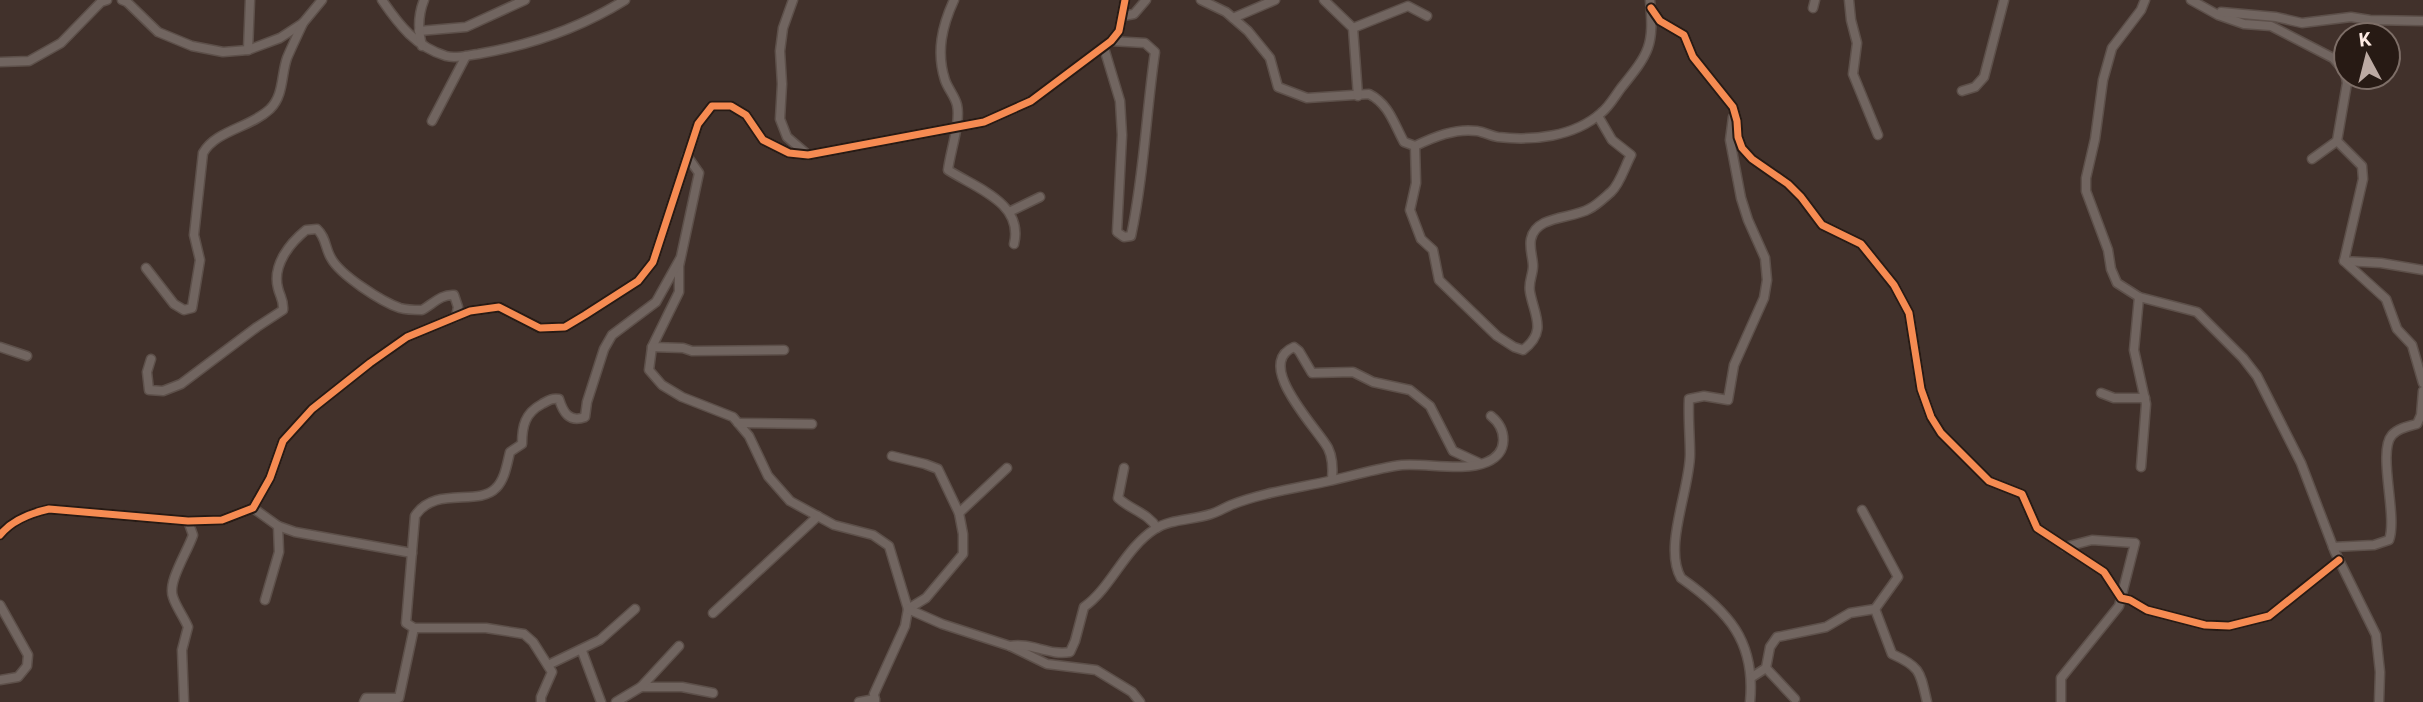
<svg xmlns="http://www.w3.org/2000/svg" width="2423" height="702" font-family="Roboto,sans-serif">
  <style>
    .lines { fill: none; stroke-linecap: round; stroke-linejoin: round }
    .minor-casing { stroke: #5d504a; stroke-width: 11 }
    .minor { stroke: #716560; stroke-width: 8 }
    .cycleway-casing { stroke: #271a14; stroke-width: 11 }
    .cycleway { stroke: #f68b52; stroke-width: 7 }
  </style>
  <rect width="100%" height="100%" fill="#41312b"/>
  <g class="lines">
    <defs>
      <g id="minor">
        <polyline points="122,0 127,2 158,32 192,46 223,52 248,50 280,38 303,23 322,0"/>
        <path d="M382 0C399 25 416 47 446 56 456 59 468 55 478 54 531 45 580 28 625 0"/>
        <polyline points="793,0 783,28 780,51 782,84 780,119 787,137 808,155"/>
        <path d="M954 0C942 26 936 52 945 80 948 89 955 96 957 105 961 122 950 152 948 170 976 188 1024 203 1014 244"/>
        <path d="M1201 0 1226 12 1248 31 1270 58 1278 87 1307 98 1369 94C1389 104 1394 124 1404 142L1415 146C1434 137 1455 128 1477 131 1484 132 1491 136 1498 137 1532 141 1574 137 1601 113 1609 107 1615 96 1621 88 1650 52 1654 46 1650 0"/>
        <polyline points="1324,0 1353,28 1358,96"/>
        <polyline points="1849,0 1851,20 1857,43 1853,74 1878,135"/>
        <polyline points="2145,0 2141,10 2112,48 2103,80 2095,139 2086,178 2086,191 2108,250 2111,269 2117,283 2139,297 2197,312 2243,358 2257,376 2301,463 2335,552 2376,635 2380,672 2379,702"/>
        <polyline points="2191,0 2218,15 2244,24 2271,26 2333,58 2345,72 2347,83 2337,141 2362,166 2363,179 2344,261 2381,263 2423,270"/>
        <polyline points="1651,8 1660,21 1684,35 1693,57 1733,107 1737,121 1738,137 1742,148 1752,159 1788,184 1801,197 1822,225 1861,244 1894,285 1909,313 1921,389 1931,417 1941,433 1989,481 2022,494 2037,528 2104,572 2121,598 2130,600 2147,610 2205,625 2229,626 2269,616 2339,560"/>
        <polyline points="1813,8 1815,0"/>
        <polyline points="2221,12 2276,17 2302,23 2351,17 2370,20 2423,21"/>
        <polyline points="1123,16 1134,14 1146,0"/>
        <polyline points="1233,18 1275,0"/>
        <polyline points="1353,28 1408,6 1427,16"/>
        <polyline points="419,31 466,27 525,0"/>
        <path d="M422 46C418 31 418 15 424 0"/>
        <path d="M1104 48 1120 101 1122 135 1117 232 1124 237 1131 236C1144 175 1146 114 1155 52L1145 43 1111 41"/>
        <polyline points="248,50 250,0"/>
        <polyline points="0,62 29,61 61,43 101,2 107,0"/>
        <polyline points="1962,91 1975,87 1984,77 2004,0"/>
        <path d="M1733 117 1730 140 1741 198 1748 220 1765 258 1767 280 1764 298 1734 365 1728 400 1704 396 1689 399C1688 418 1690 436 1690 454 1690 489 1663 547 1681 578 1728 611 1756 641 1750 702"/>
        <polyline points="432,121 466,56"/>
        <path d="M1415 146 1416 183 1410 210 1421 239 1433 250 1439 280 1497 336 1514 347 1523 350C1548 331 1534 315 1530 292 1528 282 1533 275 1533 266 1533 258 1529 248 1531 239 1536 215 1572 219 1589 209 1597 205 1604 198 1611 192 1620 184 1625 166 1631 155L1612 140 1598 116"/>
        <polyline points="687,156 699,173 679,266 679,292 652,347 649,370 662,385 682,397 733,417 749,436 768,476 790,501 834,525 873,535 889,546 908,609 905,626 874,694 875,702"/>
        <polyline points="2312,159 2337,141"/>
        <polyline points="1009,212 1040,197"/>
        <polyline points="2344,261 2386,299 2397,329 2412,345 2423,383"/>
        <path d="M146 268 174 304 184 310 192 308 200 260 194 235 203 153C216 130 250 128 270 109 284 95 281 75 287 58 292 46 298 34 303 23"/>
        <polyline points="2139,297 2134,350 2146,404 2141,467"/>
        <polyline points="0,347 27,356"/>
        <polyline points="652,347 683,348 692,351 784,350"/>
        <path d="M151 359 147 372 149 390 163 391 181 384 257 327 283 310C284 300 280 297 278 288 272 265 290 243 306 230L317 229C326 237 325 248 331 258 340 275 382 302 400 308 407 310 415 310 422 310 433 304 441 294 454 295L458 307 456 317"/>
        <polyline points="2101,393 2114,398 2145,398"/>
        <polyline points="738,423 812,424"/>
        <polyline points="892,456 925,464 938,469 959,513 963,534 963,554 926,598 908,609"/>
        <path d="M1124 468 1118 498C1131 510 1148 513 1157 528"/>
        <path d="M1332 480C1333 469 1333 458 1328 448 1317 428 1253 364 1294 347L1299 351 1312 373 1353 372 1373 382 1410 390 1430 406 1453 451 1479 463"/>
        <polyline points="253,508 278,526 295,532 412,553"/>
        <polyline points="959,513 1007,468"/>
        <path d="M0 535C12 520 31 513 49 509L188 521 222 520 253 508 270 478 283 441 312 409 370 363 407 337 470 311 499 307 540 328 565 327 585 315 638 281 653 262 698 124 712 106H731L746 115 763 140 789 153 808 155 984 122 1031 101 1111 41 1119 31 1125 0"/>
        <path d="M2333 547 2374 545 2389 540C2398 516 2377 452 2392 435 2398 428 2409 426 2417 424L2421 415 2423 391"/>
        <polyline points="265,600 279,552 278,526"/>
        <polyline points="0,605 28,655 27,666 18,677 0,680"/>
        <polyline points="908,609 942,624 1010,646 1047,664 1096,670 1132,692 1140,702"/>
        <path d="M1875 609 1892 654C1921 667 1920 672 1927 702"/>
        <polyline points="713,613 818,516"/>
        <path d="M1010 646C1031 642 1049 656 1070 652L1075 641 1084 607C1112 587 1124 549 1155 529 1170 519 1194 520 1211 514 1218 512 1224 508 1231 505 1261 493 1297 488 1329 481 1353 476 1377 468 1402 465 1427 463 1464 472 1487 462 1509 453 1507 429 1491 416"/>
        <polyline points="582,651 601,702"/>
        <polyline points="548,665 600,640 635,609"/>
        <polyline points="1766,668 1795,699"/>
        <polyline points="1752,677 1766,668 1770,647 1777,637 1826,627 1850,613 1875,609 1898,577 1862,510"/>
        <polyline points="641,687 682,687 713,693"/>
        <path d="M184 702 182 650 188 627C184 617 176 607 173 597 167 582 188 551 193 535L188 521"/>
        <polyline points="364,702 366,698 399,698 414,628"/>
        <path d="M541 702V697L552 672 533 642 524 634 486 628H414L406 623 415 516C435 485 478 507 496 488 505 479 507 464 510 452L522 444C522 426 525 413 542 404 549 400 552 398 559 399 563 412 569 423 585 417L587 402 604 349 612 335 656 302 680 259"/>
        <polyline points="616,702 641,687 679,646"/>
        <polyline points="859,702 875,699"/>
        <polyline points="2061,702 2061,678 2119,606 2135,543 2092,540 2065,547"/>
      </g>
    </defs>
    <use href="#minor" class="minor-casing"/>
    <use href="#minor" class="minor"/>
    <defs>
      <g id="cycleway">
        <polyline points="1651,8 1660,21 1684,35 1693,57 1733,107 1737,121 1738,137 1742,148 1752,159 1788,184 1801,197 1822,225 1861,244 1894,285 1909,313 1921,389 1931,417 1941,433 1989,481 2022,494 2037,528 2104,572 2121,598 2130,600 2147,610 2205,625 2229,626 2269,616 2339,560"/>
        <path d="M0 535C12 520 31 513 49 509L188 521 222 520 253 508 270 478 283 441 312 409 370 363 407 337 470 311 499 307 540 328 565 327 585 315 638 281 653 262 698 124 712 106H731L746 115 763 140 789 153 808 155 984 122 1031 101 1111 41 1119 31 1125 0"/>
      </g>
    </defs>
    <use href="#cycleway" class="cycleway-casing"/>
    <use href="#cycleway" class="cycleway"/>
  </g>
  <g transform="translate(2367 56) rotate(353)"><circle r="33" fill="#271a14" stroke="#7d6e67" stroke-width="2"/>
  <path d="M0-5L12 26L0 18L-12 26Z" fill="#bcaaa3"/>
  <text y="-10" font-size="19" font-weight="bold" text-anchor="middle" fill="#feebe4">K</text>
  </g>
</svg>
